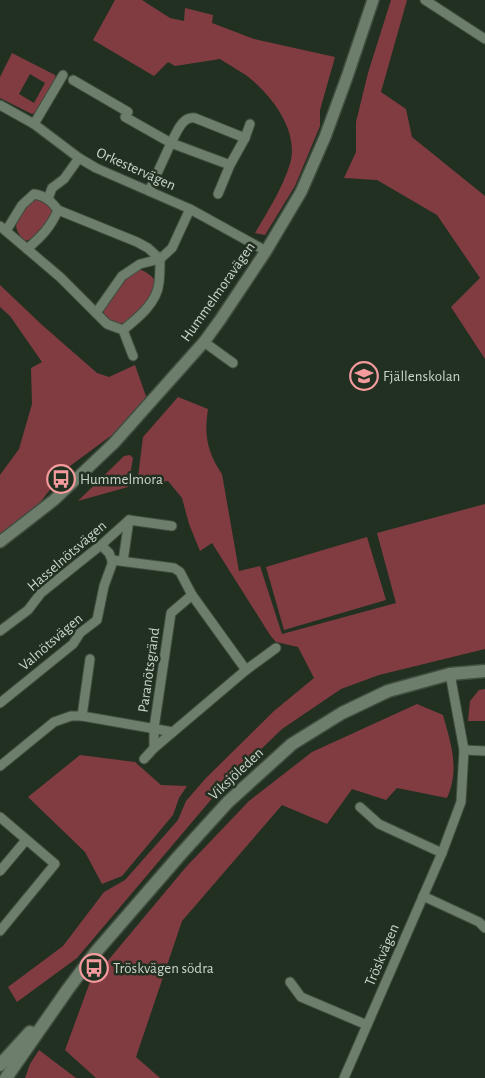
<svg xmlns="http://www.w3.org/2000/svg" width="485" height="1078" font-family="'Alegreya Sans',sans-serif">
  <style>
    .green { fill: #813c41; fill-rule: evenodd }
    .lines { fill: none; stroke-linecap: round; stroke-linejoin: round }
    .minor-casing { stroke: #404d40; stroke-width: 11 }
    .tertiary-casing { stroke: #404d40; stroke-width: 14 }
    .secondary-casing { stroke: #404d40; stroke-width: 15 }
    .minor { stroke: #6d7e6d; stroke-width: 9 }
    .tertiary { stroke: #6d7e6d; stroke-width: 11 }
    .secondary { stroke: #6d7e6d; stroke-width: 12 }
    .labels { text-anchor: middle; dominant-baseline: central; stroke-width: 5; stroke-linejoin: round; paint-order: stroke }
    .street-label { font-size: 15px; fill: #cbd4ca; stroke: #223021 }
    .poi-label { font-size: 15px; fill: #cbd4ca; stroke: #223021; text-anchor: start }
  </style>
  <rect width="100%" height="100%" fill="#223021"/>
  <g class="green">
    <path d="M115 0H142L170 18 184 21 185 8 213 15 212 23 254 39 335 57 320 110V126L295 186 265 235 255 233C268 211 282 189 290 164 299 133 275 100 252 80 243 72 230 66 220 59L175 66 168 62 154 76 93 40Z"/>
    <polygon points="391,0 407,0 381,92 406,109 412,137 485,196 485,359 451,307 480,278 437,215 377,180 344,178 356,152 356,122 368,73"/>
    <path d="M12 53 55 75 57 81 39 111 32 114 0 98V77ZM30 74 45 83 34 103 19 94Z"/>
    <path d="M31 200C41 199 48 204 54 212 49 224 38 238 25 241 8 225 19 215 31 200Z"/>
    <path d="M139 269C147 272 153 276 157 284 151 295 140 317 127 322 124 323 119 324 115 324L105 318 103 311 123 279Z"/>
    <polygon points="0,285 41,324 97,373 109,377 135,365 147,399 116,432 66,469 38,505 0,535 0,475 19,449 32,404 31,368 42,362 10,316 0,307"/>
    <path d="M178 397 208 409C204 435 207 452 222 474L239 571 260 566 282 634 396 603 377 533 485 504V649L379 675 341 689 282 729 220 789 77 958 17 1002 8 987 63 946 104 892 125 880 178 820 186 801 206 778 274 711 314 678 298 647 276 642 270 635 212 543 200 551 189 524 182 498 168 481 137 485 143 437Z"/>
    <polygon points="130,455 133,458 128,487 78,501 124,456"/>
    <polygon points="367,537 386,600 284,630 266,567"/>
    <polygon points="485,689 485,721 468,721 470,701 479,690"/>
    <path d="M417 704 443 715C451 744 460 769 447 798L397 788 386 800 352 789 327 824 282 805 182 921 136 1057 160 1078H96L65 1050 90 982 186 867 249 801 312 752Z"/>
    <polygon points="80,755 135,762 161,785 187,786 179,798 173,815 122,876 102,884 85,852 28,797"/>
    <polygon points="39,1050 76,1078 25,1078 30,1064"/>
  </g>
  <g class="lines">
    <defs>
      <g id="minor">
        <polyline points="425,0 485,39"/>
        <polyline points="73,80 128,112"/>
        <polyline points="0,105 34,124 79,158 96,168 190,209 266,251"/>
        <polyline points="125,117 171,143 149,191"/>
        <polyline points="34,124 63,75"/>
        <polyline points="245,138 250,124"/>
        <path d="M218 194 230 165 245 138 195 118C182 116 177 132 171 143L230 165"/>
        <polyline points="48,199 52,188 64,179 79,158"/>
        <polyline points="0,226 60,277 107,324 123,330 133,356"/>
        <path d="M6 231 22 205 34 194C46 196 51 201 58 210L137 242 148 248 160 259"/>
        <path d="M27 249C41 237 51 227 58 210"/>
        <polyline points="96,313 122,276 140,264 160,259 172,248 190,209"/>
        <path d="M123 330C138 318 157 303 159 283 160 275 160 266 160 259"/>
        <polyline points="204,342 233,363"/>
        <polyline points="112,560 174,568 180,572 192,595 246,670"/>
        <polyline points="123,561 129,520 172,526"/>
        <polyline points="0,631 28,610 41,593 101,545 129,520"/>
        <polyline points="90,659 82,716 173,732"/>
        <polyline points="0,703 73,644 80,633 97,620 104,586 112,564 112,560 109,553 101,545"/>
        <polyline points="154,748 154,728 171,613 192,595"/>
        <polyline points="464,750 485,751"/>
        <polyline points="144,759 154,748 246,670 276,648"/>
        <polyline points="0,766 54,722 71,716 82,716"/>
        <polyline points="360,807 379,824 442,853"/>
        <polyline points="0,817 55,864 0,931"/>
        <polyline points="0,871 26,840"/>
        <polyline points="423,896 479,922 485,928"/>
        <polyline points="290,982 301,997 367,1025"/>
        <polyline points="344,1078 442,853 461,802 464,750 450,674"/>
      </g>
      <polyline id="tertiary" points="0,542 54,500 114,443 204,342 220,320 266,251 301,192 325,137 347,77 373,0"/>
      <g id="secondary">
        <polyline points="0,1065 30,1032"/>
        <polyline points="6,1078 68,989 95,953 179,856 228,802 292,744 342,713 388,691 450,674 485,671"/>
      </g>
    </defs>
    <use href="#minor" class="minor-casing"/>
    <use href="#tertiary" class="tertiary-casing"/>
    <use href="#secondary" class="secondary-casing"/>
    <use href="#minor" class="minor"/>
    <use href="#tertiary" class="tertiary"/>
    <use href="#secondary" class="secondary"/>
  </g>
  <defs>
    <symbol id="school-ring" viewBox="-11 -11 22 22"><circle r="9.5" fill="#223021" stroke="#f59b9e" stroke-width="1.5"/><path d="M0-5L7-2L0 1L-7-2ZM-4 1L0 2.5L4 1V4Q0 6-4 4Z" fill="#f59b9e"/></symbol>
    <symbol id="bus-ring" viewBox="-11 -11 22 22"><circle r="9.5" fill="#223021" stroke="#f59b9e" stroke-width="1.5"/><path d="M-5-6H5V4H4V6H2V4H-2V6H-4V4H-5ZM-3.5-4V0h7V-4ZM-3.5 1.2v1.5H-2V1.2ZM2 1.2v1.5H3.5V1.2Z" fill="#f59b9e"/></symbol>
  </defs>
  <g fill-rule="evenodd">
    <use href="#school-ring" x="348" y="360" width="32" height="32"/>
    <use href="#bus-ring" x="45" y="463" width="32" height="32"/>
    <use href="#bus-ring" x="78" y="952" width="32" height="32"/>
  </g>
  <g class="labels">
    <g class="street-label">
      <text transform="translate(136 169) rotate(24)">Orkestervägen</text>
      <text transform="translate(218 292) rotate(-55)">Hummelmoravägen</text>
      <text transform="translate(67 556) rotate(-41)">Hasselnötsvägen</text>
      <text transform="translate(51 642) rotate(-41)">Valnötsvägen</text>
      <text transform="translate(149 670) rotate(-82)">Paranötsgränd</text>
      <text transform="translate(236 774) rotate(-43)">Viksjöleden</text>
      <text transform="translate(382 955) rotate(-67)">Tröskvägen</text>
    </g>
    <g class="poi-label">
      <text x="383" y="376">Fjällenskolan</text>
      <text x="80" y="479">Hummelmora</text>
      <text x="113" y="968">Tröskvägen södra</text>
    </g>
  </g>
</svg>
